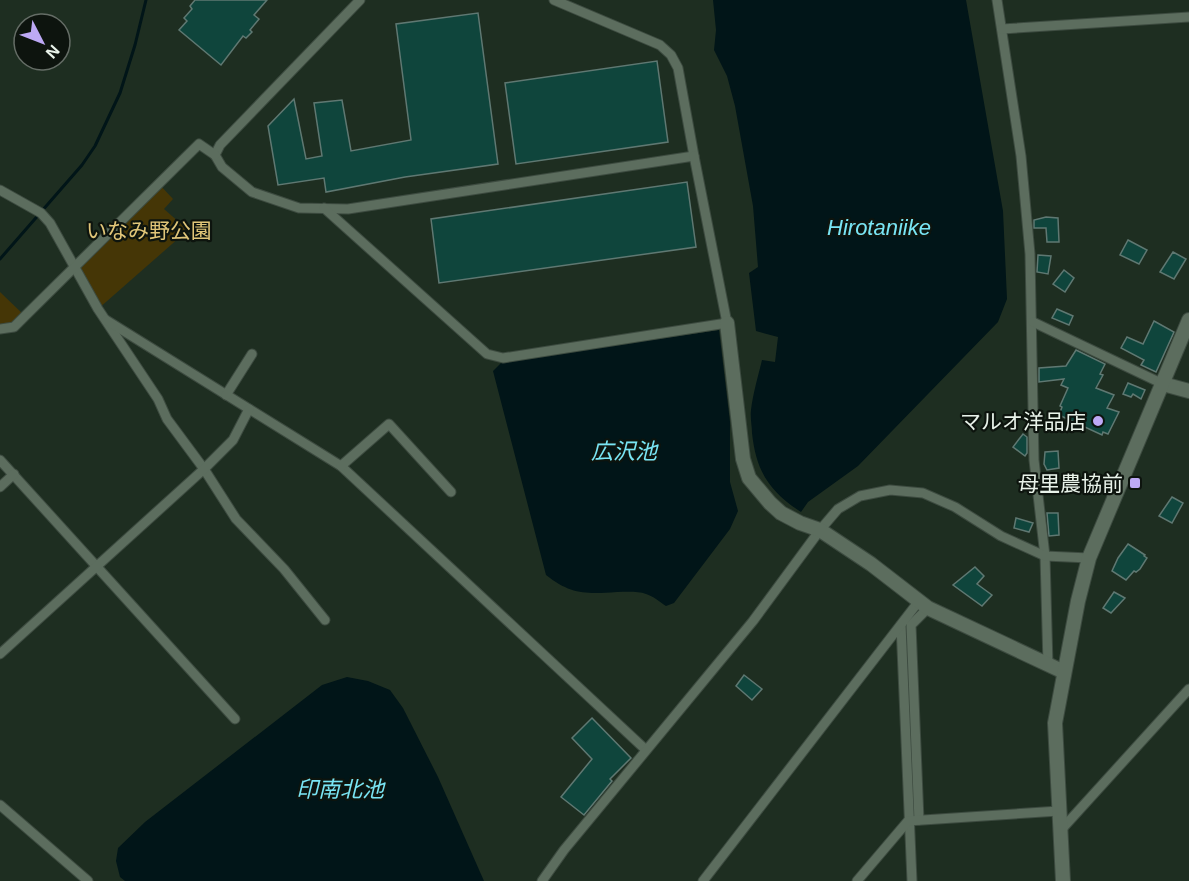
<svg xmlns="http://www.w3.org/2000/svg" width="1189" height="881" font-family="Helvetica,'Noto Sans JP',sans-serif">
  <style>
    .green { fill: #453606 }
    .water { fill: #011518 }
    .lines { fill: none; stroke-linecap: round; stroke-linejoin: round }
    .stream { stroke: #011518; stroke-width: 3 }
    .building { fill: #0f453c; stroke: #5f7872; stroke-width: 1.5 }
    .street-casing { stroke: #3d4b40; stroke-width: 11 }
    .secondary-casing { stroke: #3d4b40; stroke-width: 16 }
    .street { stroke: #5c6d5e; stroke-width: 9 }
    .secondary { stroke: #5c6d5e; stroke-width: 14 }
    .poi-dot { fill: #bda9f5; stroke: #0d140e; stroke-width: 2 }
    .labels { text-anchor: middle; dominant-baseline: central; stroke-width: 4.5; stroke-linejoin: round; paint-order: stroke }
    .park-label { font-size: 21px; fill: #e1c679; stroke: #0d140e }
    .poi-label { font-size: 21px; fill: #e9f3ea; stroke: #0d140e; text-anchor: end }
    .water-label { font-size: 22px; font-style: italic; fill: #79e5f4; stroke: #0d140e }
  </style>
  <rect width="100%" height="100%" fill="#1e2e21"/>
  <g class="green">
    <polygon points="159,184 173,199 164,209 188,230 98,309 76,267"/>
    <polygon points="0,292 25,316 0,329"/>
  </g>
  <g class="water">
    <path d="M713 0H966L1003 211 1007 299 998 322 858 466 808 502 801 512C769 491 756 471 752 433 752 426 750 417 751 410 753 393 758 377 762 360L775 362 778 337 756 331 749 273 758 267 753 206 735 106 727 76 714 50 716 30Z"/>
    <path d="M719 330 730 422V482L738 511 730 529 674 603 666 606C660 602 653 596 646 594 638 591 626 592 617 592 587 594 571 595 546 575L493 371 502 362Z"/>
    <polygon points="347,677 368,681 390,690 403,708 438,777 484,881 125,881 120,877 116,861 118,848 145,822 322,685"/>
  </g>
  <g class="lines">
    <polyline class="stream" points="0,259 82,165 95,146 120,93 135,45 146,0"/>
  </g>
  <g class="building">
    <polygon points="195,0 267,0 254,15 259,19 250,30 252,32 246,38 243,36 221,65 179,30 187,21 184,18 192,9 190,6"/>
    <polygon points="478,13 498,164 405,177 326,192 324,178 278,185 268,126 294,99 306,159 322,156 314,103 342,100 351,151 411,140 396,24"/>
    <polygon points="657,61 668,142 516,164 505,83"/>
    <polygon points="687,182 696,247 439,283 431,219"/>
    <polygon points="1046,217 1058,218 1059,242 1047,242 1046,228 1034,228 1034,220"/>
    <polygon points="1128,240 1147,250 1139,264 1120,255"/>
    <polygon points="1173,252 1186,259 1174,279 1160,272"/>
    <polygon points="1038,255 1051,256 1048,274 1037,272"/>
    <polygon points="1064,270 1074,278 1065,292 1053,284"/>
    <polygon points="1057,309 1073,316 1069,325 1052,318"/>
    <polygon points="1154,321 1174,332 1156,372 1141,365 1144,360 1121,348 1127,337 1143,344"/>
    <polygon points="1076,350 1105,364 1100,374 1103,375 1096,388 1114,395 1107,408 1119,412 1108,434 1103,432 1102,435 1059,415 1062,407 1060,406 1068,388 1061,385 1064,379 1039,382 1039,368 1066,366"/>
    <polygon points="1128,383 1145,390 1141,399 1133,394 1131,397 1123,394"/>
    <polygon points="1023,434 1027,437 1027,453 1025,456 1013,447"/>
    <polygon points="1058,451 1059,468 1047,470 1044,464 1045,452"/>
    <polygon points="1172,497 1183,503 1172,523 1159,516"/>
    <polygon points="1047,513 1058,513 1059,535 1049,536"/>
    <polygon points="1016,518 1033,523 1029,532 1014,528"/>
    <polygon points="1128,544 1145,555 1144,556 1147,558 1140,569 1136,572 1134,571 1126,580 1112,571 1118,558"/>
    <polygon points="975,567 984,576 977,584 992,595 982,606 953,585"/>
    <polygon points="1114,592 1125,598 1111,613 1103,608"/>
    <polygon points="744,675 762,689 752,700 736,686"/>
    <polygon points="592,718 631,758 610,779 612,781 584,815 561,797 592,759 572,738"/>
  </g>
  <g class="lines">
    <defs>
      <g id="street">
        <polyline points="360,0 220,145 215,155 222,167 252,192 299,208 348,209 694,156 678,68 671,55 660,45 554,0"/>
        <polyline points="997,0 1021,156 1030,254 1034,460 1045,556 1048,665"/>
        <polyline points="1002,29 1189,17"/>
        <polyline points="0,190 41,213 50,223 98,309 158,399 167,419 204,469 236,519 284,569 325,620"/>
        <polyline points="324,208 487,354 503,358 727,323 694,156"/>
        <polyline points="106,320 341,466 646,750"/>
        <polyline points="1033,322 1163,384"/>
        <polyline points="0,329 14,327 25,316 199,144 215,155"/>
        <polyline points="226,395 252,354"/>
        <polyline points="0,460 235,719"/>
        <polyline points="341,466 389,424 451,492"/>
        <polyline points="0,487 14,474"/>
        <polyline points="901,625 912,881"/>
        <polyline points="0,654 204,469 233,440 249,409"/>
        <polyline points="0,805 88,881"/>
        <polyline points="919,820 911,625 928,608"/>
        <polyline points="1061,830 1189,689"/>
        <polyline points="542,881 564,850 753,621 820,530 838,509 860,496 890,490 923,493 955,507 1001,536 1045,556 1089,558"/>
        <polyline points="703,881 919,601"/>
        <polyline points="857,881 908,821 1059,811"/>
      </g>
      <g id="secondary">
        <polyline points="727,323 743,459 749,478 770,503 781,513 800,523 820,530 871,564 928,608 1064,672"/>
        <polyline points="1163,384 1189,391"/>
        <polyline points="1063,881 1055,723 1078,601 1089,558 1189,320"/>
      </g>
    </defs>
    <use href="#street" class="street-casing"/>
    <use href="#secondary" class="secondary-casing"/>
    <use href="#street" class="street"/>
    <use href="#secondary" class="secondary"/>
  </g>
  <g class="poi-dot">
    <circle cx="1098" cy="421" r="6"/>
    <rect x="1129" y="477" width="12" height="12" rx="3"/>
  </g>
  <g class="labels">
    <g class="park-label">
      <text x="149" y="230">いなみ野公園</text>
    </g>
    <g class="poi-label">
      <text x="1086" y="421">マルオ洋品店</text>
      <text x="1123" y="483">母里農協前</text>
    </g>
    <g class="water-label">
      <text x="879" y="227">Hirotaniike</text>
      <text x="624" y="451">広沢池</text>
      <text x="340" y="789">印南北池</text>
    </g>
  </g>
  <g transform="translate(42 42) rotate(132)"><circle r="28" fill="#0d140e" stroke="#656d66" stroke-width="1.5"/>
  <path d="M0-4.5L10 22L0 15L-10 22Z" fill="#bda9f5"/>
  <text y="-9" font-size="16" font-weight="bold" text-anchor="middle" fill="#e9f3ea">N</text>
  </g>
</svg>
